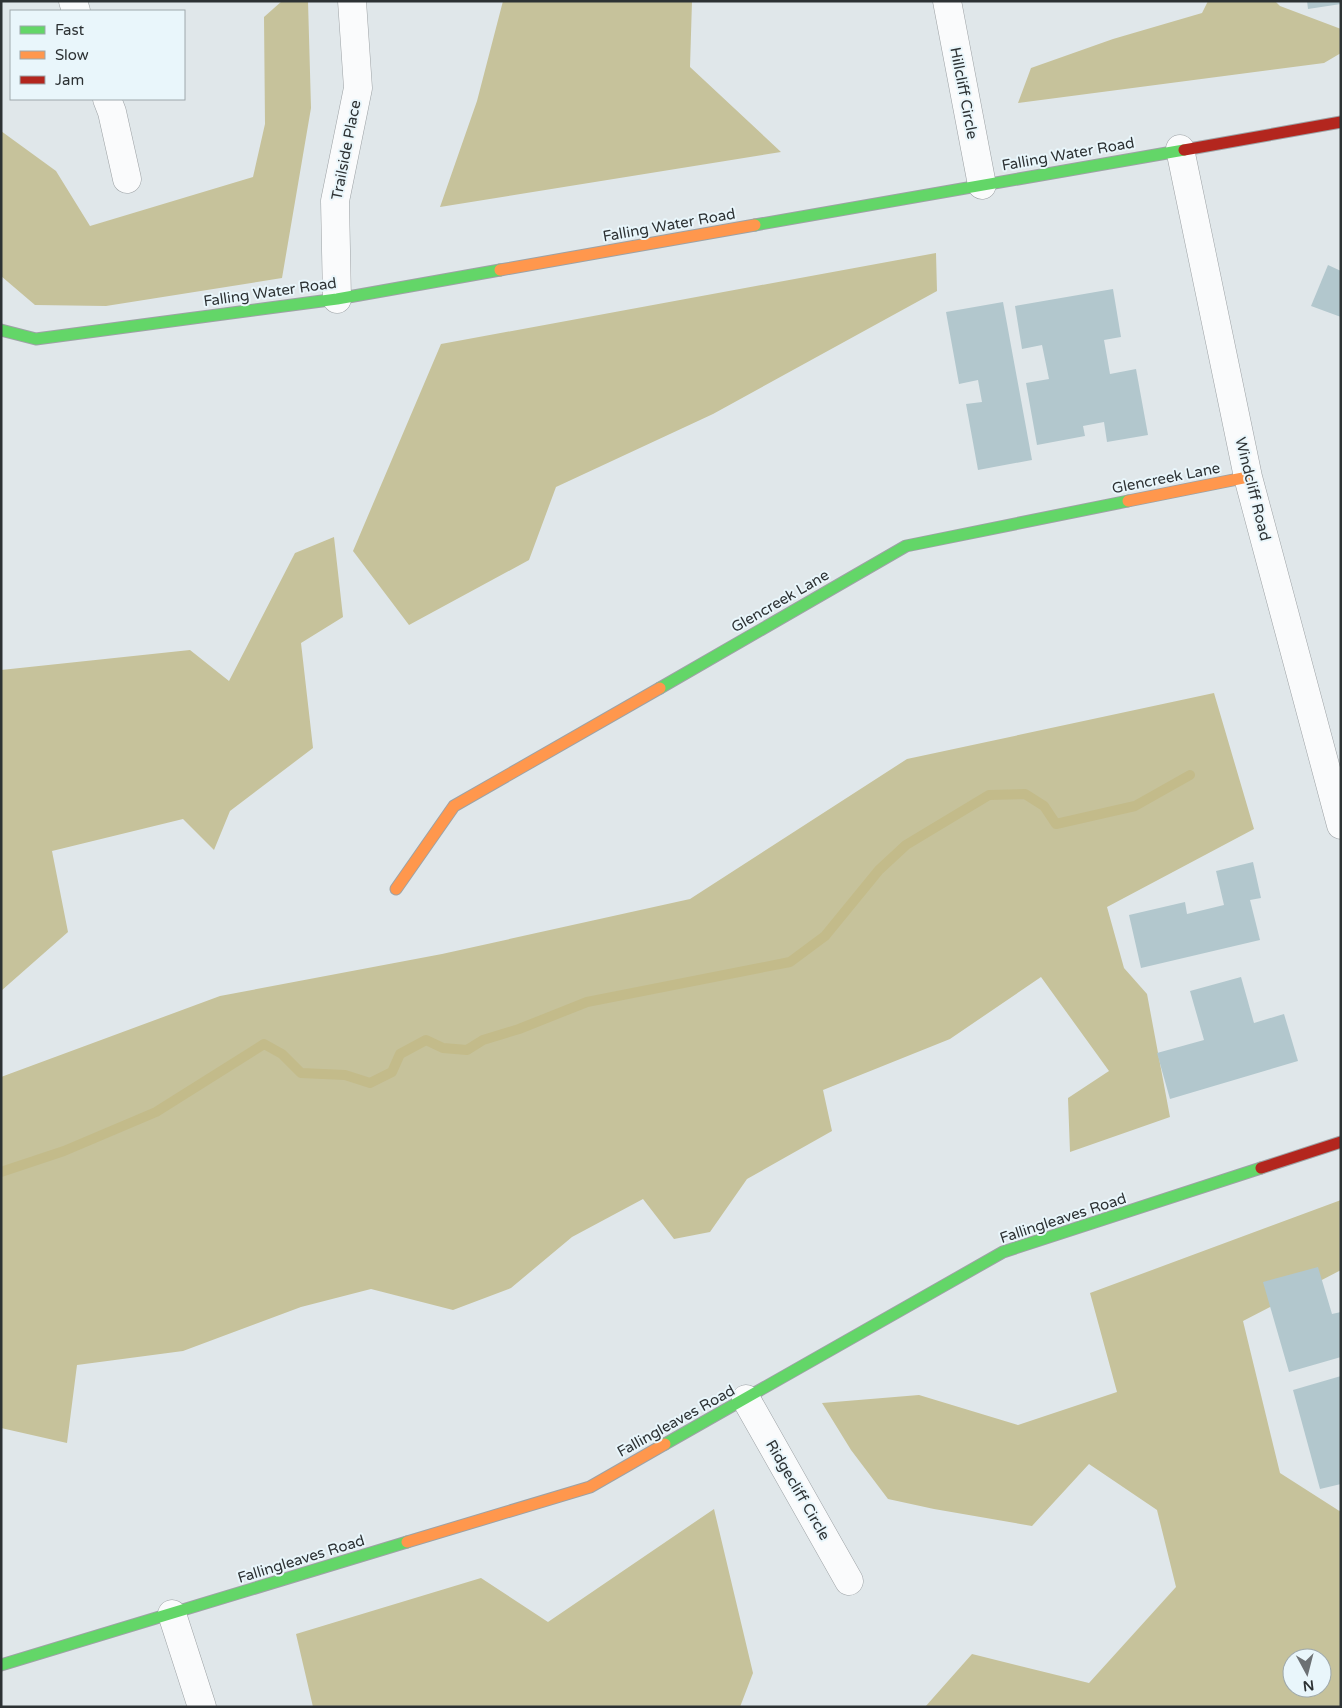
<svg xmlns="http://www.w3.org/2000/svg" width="1342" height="1708" font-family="'Varela Round',sans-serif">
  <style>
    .forest { fill: #c6c29b; fill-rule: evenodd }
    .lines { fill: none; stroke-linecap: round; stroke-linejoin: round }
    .stream { stroke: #c3bb8a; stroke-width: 10 }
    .building { fill: #b2c7cd }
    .street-casing { stroke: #9da2a5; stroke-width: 29 }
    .fast-casing { stroke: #9da2a5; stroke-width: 13 }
    .slow-casing { stroke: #9da2a5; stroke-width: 13 }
    .jam-casing { stroke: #9da2a5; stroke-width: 13 }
    .street { stroke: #fafbfc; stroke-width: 28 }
    .fast { stroke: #63d668; stroke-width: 11 }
    .slow { stroke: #ff974d; stroke-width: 11 }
    .jam { stroke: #b3261e; stroke-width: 11 }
    .labels { text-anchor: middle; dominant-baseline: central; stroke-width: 4; stroke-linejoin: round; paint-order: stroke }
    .street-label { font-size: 15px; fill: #2d3234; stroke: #e9f6fb }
  </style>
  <rect width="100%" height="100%" fill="#e0e7ea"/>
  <g class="forest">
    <polygon points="282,1 308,1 311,108 282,278 106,306 35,305 1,276 1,131 56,171 90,226 253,177 265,124 264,17"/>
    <polygon points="503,1 692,1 690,67 781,152 440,207 477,101"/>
    <polygon points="1208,1 1275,1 1280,6 1341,29 1341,53 1324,63 1018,103 1031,68 1113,39 1202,13"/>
    <polygon points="936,253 937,291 713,414 556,487 529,560 409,625 353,551 441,344"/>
    <polygon points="334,537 343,617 301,643 313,748 230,811 214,850 183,819 52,851 68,932 1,991 1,670 190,650 229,681 295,553"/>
    <polygon points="1214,693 1254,829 1107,907 1124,968 1147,994 1170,1117 1070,1152 1068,1098 1109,1071 1041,977 950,1039 823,1090 832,1131 747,1179 710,1232 674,1239 643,1199 572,1237 511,1288 453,1310 371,1289 301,1307 183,1351 77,1365 67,1443 1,1428 1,1077 220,996 442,954 690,899 907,759"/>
    <path d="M1341 1200V1270L1243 1321 1280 1473 1341 1512V1707H925L972 1654 1089 1683 1176 1587 1157 1510 1089 1464 1032 1526 934 1509 888 1499 851 1450 822 1403 919 1395 1018 1425 1117 1392 1090 1293ZM1292 1658H1322V1688H1292Z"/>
    <polygon points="714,1509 753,1673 740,1707 313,1707 296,1634 481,1578 548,1622"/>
  </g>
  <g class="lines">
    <polyline class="stream" points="1,1172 64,1151 156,1112 264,1044 282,1054 301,1073 345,1075 370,1083 392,1072 400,1054 426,1040 443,1048 467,1050 483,1040 519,1029 587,1002 790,962 825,936 879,870 906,845 989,795 1025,794 1044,806 1056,824 1135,806 1190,775"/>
  </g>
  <g class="building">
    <polygon points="1307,1 1341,1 1341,4 1308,9"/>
    <polygon points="1328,265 1341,271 1341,317 1311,306"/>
    <polygon points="1113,289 1121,337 1104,340 1110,374 1136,369 1148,435 1107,442 1104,422 1083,426 1085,436 1037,445 1026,383 1049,379 1042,345 1022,349 1015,306"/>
    <polygon points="1003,302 1032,460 978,470 966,404 982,402 978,380 959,384 946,312"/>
    <polygon points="1253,862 1261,898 1250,900 1260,940 1141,968 1129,915 1185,902 1187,914 1224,905 1216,871"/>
    <polygon points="1241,977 1254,1023 1284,1014 1298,1061 1170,1099 1157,1053 1204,1040 1190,991"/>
    <polygon points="1318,1267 1332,1314 1341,1312 1341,1357 1289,1372 1263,1282"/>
    <polygon points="1341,1376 1341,1484 1320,1489 1293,1390"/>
  </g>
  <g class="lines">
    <defs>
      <g id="street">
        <polyline points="73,1 76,11"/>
        <polyline points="947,1 982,185"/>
        <polyline points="107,99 112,112 127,179"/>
        <polyline points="1180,149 1248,477 1341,825"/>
        <polyline points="337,299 335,201 358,88 352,1"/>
        <polyline points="746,1399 849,1581"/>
        <polyline points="172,1614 202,1707"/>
      </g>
      <g id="fast">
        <polyline points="755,225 1184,150"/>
        <polyline points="1,330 36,339 337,299 500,270"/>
        <polyline points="660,688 906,546 1128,501"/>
        <polyline points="665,1444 1003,1252 1261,1168"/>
        <polyline points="1,1665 407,1542"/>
      </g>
      <g id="slow">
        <polyline points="500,270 755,225"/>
        <polyline points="1128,501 1248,477"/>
        <polyline points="396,889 454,806 660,688"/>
        <polyline points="407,1542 590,1487 665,1444"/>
      </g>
      <g id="jam">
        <polyline points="1184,150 1341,122"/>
        <polyline points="1261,1168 1341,1142"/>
      </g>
    </defs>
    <use href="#street" class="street-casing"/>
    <use href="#fast" class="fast-casing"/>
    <use href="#slow" class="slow-casing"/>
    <use href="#jam" class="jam-casing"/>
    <use href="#street" class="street"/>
    <use href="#fast" class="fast"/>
    <use href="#slow" class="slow"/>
    <use href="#jam" class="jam"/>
  </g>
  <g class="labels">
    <g class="street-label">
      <text transform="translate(964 93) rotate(79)">Hillcliff Circle</text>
      <text transform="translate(346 150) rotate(-79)">Trailside Place</text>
      <text transform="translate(1068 154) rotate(-10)">Falling Water Road</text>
      <text transform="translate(669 225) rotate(-10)">Falling Water Road</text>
      <text transform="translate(270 292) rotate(-8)">Falling Water Road</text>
      <text transform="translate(1166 478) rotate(-11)">Glencreek Lane</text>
      <text transform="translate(1253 489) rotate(76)">Windcliff Road</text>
      <text transform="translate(780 601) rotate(-30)">Glencreek Lane</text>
      <text transform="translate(1063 1218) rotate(-18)">Fallingleaves Road</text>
      <text transform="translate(676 1421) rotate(-29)">Fallingleaves Road</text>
      <text transform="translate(798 1490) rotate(60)">Ridgecliff Circle</text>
      <text transform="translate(301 1559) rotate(-17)">Fallingleaves Road</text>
    </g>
  </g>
  <rect width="1342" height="1708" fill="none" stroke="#2d3234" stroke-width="5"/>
  <rect x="10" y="10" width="175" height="90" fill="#e9f6fb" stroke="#9ea8ab"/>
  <rect x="20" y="26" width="25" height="8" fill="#63d668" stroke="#9ea8ab"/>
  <text x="55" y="35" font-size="15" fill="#2d3234">Fast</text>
  <rect x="20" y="51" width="25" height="8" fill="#ff974d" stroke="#9ea8ab"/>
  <text x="55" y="60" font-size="15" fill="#2d3234">Slow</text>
  <rect x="20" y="76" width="25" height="8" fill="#b3261e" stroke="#9ea8ab"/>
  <text x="55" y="85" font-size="15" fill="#2d3234">Jam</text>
  <g transform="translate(1307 1673) rotate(173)"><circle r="24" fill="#e9f6fb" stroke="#9ea8ab"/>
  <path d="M0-4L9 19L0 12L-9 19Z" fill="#6c7174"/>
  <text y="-8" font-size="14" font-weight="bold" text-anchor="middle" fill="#2d3234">N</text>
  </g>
</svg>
